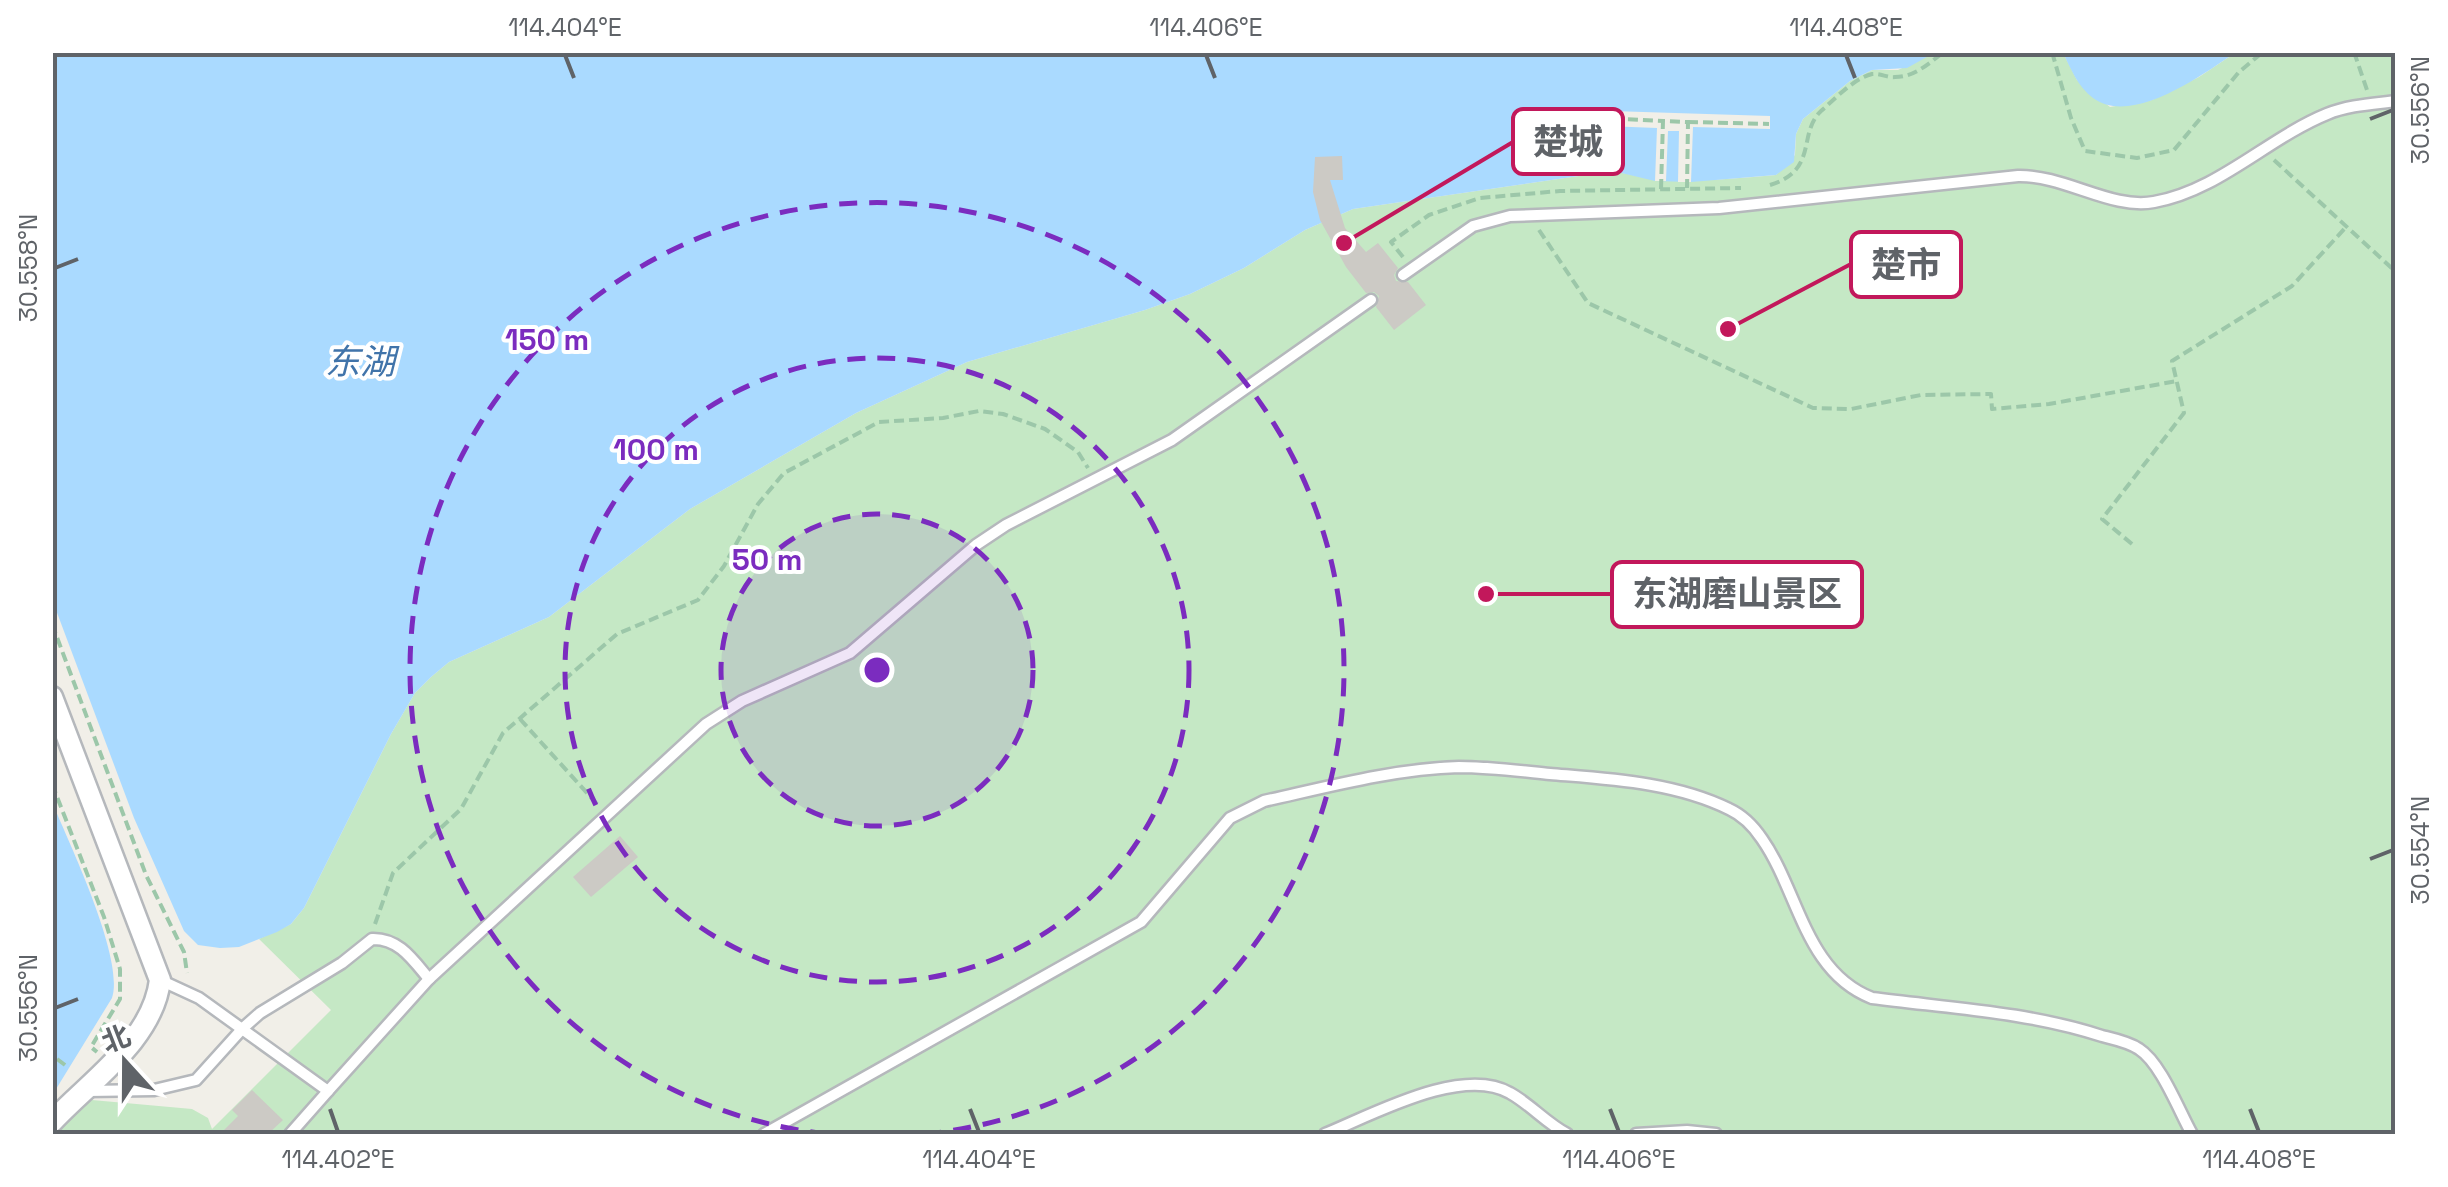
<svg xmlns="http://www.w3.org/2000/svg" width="2448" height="1187" font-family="'Space Grotesk','Noto Sans SC',sans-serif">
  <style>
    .green { fill: #c5e8c5 }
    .water { fill: #aadaff }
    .pier { fill: #f1efe8 }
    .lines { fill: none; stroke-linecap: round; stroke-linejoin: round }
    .ferry { stroke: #4174aa; stroke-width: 2.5; stroke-dasharray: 12 10; stroke-linecap: butt }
    .building { fill: #cccac5 }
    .lane-casing { stroke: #b5b8bc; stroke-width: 15 }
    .street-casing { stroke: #b5b8bc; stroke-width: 25 }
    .path { stroke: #9cc7a9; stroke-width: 4; stroke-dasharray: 10 5; stroke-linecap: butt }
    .lane { stroke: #fff; stroke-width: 10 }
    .street { stroke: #fff; stroke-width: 20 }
    .ticks { fill: none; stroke: #5f6368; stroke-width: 4 }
    .ring { fill: none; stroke: #7b2cbf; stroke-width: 5; stroke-dasharray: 18 12 }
    .labels { text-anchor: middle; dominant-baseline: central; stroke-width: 8; stroke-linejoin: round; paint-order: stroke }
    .water-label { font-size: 35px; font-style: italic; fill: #4174aa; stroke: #fff }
    .centre { fill: #7b2cbf; stroke: #fff; stroke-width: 5 }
    .ring-label { font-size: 30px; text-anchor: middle; font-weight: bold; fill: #7b2cbf; stroke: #fff; stroke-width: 8; stroke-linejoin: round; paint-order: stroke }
    .leader { fill: none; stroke: #c2185b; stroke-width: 4 }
    .callout-dot { fill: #c2185b; stroke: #fff; stroke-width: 4 }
    .callout { fill: #fff; stroke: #c2185b; stroke-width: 4 }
    .callout-label { font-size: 35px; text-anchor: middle; font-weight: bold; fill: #5f6368 }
    .neatline { fill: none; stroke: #5f6368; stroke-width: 4 }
    .ticks-label { font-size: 25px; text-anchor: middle; fill: #5f6368 }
  </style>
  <rect width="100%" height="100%" fill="#f1efe8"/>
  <path class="green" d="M1934 53H2063L2077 80 2110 107 2152 100 2199 77 2235 53H2395V1134H57L78 1109 92 1100 192 1109 208 1118 212 1129 331 1010 259 939 291 924 304 908 391 734 415 693 431 677 449 662 549 617 690 509 856 413 967 362 1145 310 1190 294 1244 268 1305 230 1353 209 1613 171C1673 185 1716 180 1776 175L1795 155 1796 134 1803 119 1850 81 1872 70H1898Z"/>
  <g class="water">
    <polygon points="53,53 1934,53 1907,68 1872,70 1850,81 1803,119 1796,134 1794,162 1776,175 1691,182 1655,181 1613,171 1353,209 1305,230 1244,268 1190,294 1145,310 967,362 856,413 690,509 549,617 449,662 431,677 415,693 391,734 304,908 291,924 277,932 239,947 220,948 198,945 184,931 134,818 53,602"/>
    <path d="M2063 53H2235C2203 74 2132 127 2093 98 2078 87 2071 69 2063 53Z"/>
    <path d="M52 802C69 843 125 959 112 998L53 1094Z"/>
  </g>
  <polygon class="pier" points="1580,110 1770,116 1770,129 1693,127 1691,182 1678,182 1679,131 1668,131 1666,181 1655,181 1657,128 1580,125"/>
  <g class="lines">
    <polyline class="ferry" points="52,1062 54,1062"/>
  </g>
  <g class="building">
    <polygon points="1342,156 1343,180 1330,180 1345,228 1366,252 1378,243 1398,268 1394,275 1396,281 1408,282 1426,305 1394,330 1376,307 1379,296 1374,292 1366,293 1346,267 1320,220 1313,192 1315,157"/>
    <polygon points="620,836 638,857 591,897 573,877"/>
    <polygon points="252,1090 283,1120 268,1134 220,1134 238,1116 232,1110"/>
  </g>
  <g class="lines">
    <defs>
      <g id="lane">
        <path d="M1403 275 1473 226 1510 216 1719 208 2018 176C2065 175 2111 210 2154 202 2218 191 2268 138 2327 114 2349 105 2373 104 2396 101"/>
        <polyline points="160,980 199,998 328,1091 290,1134"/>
        <path d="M87 1091 154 1090 196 1080 243 1028 260 1013 342 963 372 939C399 938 413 960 429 979"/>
        <polyline points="328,1091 429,979 706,724 742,701 850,653 976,545 1006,525 1172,440 1371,300"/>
        <path d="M764 1134 1141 922 1230 818 1264 801C1327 787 1393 769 1459 767 1489 767 1520 771 1550 774 1609 779 1674 782 1729 809 1742 815 1754 827 1762 839 1799 892 1805 972 1872 998 1949 1008 2029 1012 2102 1036 2114 1039 2129 1042 2139 1049 2161 1063 2179 1111 2192 1134"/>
        <path d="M1325 1134C1372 1115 1462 1065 1510 1093 1530 1104 1546 1123 1567 1134"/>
        <polyline points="1636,1134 1687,1131 1716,1134"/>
      </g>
      <path id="street" d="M52 697 160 980C153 1040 90 1081 52 1122"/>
    </defs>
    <use href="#lane" class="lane-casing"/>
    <use href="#street" class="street-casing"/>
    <g class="path">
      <polyline points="2052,52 2071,118 2085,151 2137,158 2174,150 2239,72 2263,52"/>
      <polyline points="2354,52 2367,90"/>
      <polyline points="1583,117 1663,121"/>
      <polyline points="1688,122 1769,124"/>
      <polyline points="2274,160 2396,272"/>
      <path d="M1770 185C1819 170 1797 134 1821 111 1836 98 1853 79 1872 74 1881 73 1887 78 1895 77 1915 77 1929 63 1944 52"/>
      <polyline points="1661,189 1663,121 1688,122 1687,188"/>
      <polyline points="1539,230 1588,303 1813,408 1851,409 1921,395 1991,394 1992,409 2049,404 2177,381"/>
      <polyline points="1403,257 1391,242 1429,215 1480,198 1560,191 1741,188"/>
      <polyline points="2132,544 2102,519 2184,413 2172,361 2292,286 2347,226"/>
      <polyline points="52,624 146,875 184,952 187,973"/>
      <polyline points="520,719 597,804"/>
      <polyline points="52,784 104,917 120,969 120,999 91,1047 97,1052"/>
      <polyline points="375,924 393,873 461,809 503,733 617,634 698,600 724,566 758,504 784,473 879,422 943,418 979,411 1003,414 1045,429 1078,452 1088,468"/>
      <polyline points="57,1059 69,1068"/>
    </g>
    <use href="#lane" class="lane"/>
    <use href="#street" class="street"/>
  </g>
  <path class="ticks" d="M565 55 574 78M1206 55 1215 78M1846 55 1855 78M2370 119 2393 110M55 268 78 259M2370 859 2393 850M55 1008 78 999M330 1109 338 1132M970 1109 979 1132M1610 1109 1619 1132M2250 1109 2259 1132"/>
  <circle cx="877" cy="670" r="156" fill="#7b2cbf" fill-opacity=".12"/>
  <g class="ring">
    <circle cx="877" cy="670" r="156"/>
    <circle cx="877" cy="670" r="312"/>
    <path d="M828 1134A467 467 0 1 1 926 1134"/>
  </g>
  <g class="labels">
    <g class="water-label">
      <text x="360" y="362">东湖</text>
    </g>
  </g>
  <circle cx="877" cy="670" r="15" class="centre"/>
  <g class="ring-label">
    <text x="547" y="350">150 m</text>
    <text x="656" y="460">100 m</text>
    <text x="767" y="570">50 m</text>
  </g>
  <path class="leader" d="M1344 243L1513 142M1728 329L1851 264M1486 594L1612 594"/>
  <g class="callout-dot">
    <circle cx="1344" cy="243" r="10"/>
    <circle cx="1728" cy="329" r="10"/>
    <circle cx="1486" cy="594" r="10"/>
  </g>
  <g class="callout">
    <rect x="1513" y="109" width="110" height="65" rx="10"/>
    <rect x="1851" y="232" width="110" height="65" rx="10"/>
    <rect x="1612" y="562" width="250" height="65" rx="10"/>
  </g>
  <g class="callout-label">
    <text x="1568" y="154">楚城</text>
    <text x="1906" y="277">楚市</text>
    <text x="1737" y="606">东湖磨山景区</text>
  </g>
  <rect width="2448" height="1187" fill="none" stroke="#ffffff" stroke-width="110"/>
  <g transform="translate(125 1062) rotate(339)" stroke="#ffffff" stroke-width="8" paint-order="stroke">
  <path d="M0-8L18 38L0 25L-18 38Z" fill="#5f6368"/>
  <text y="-15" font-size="28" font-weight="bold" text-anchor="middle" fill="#5f6368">北</text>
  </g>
  <rect x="55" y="55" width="2338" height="1077" class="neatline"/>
  <g class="ticks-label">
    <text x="565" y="36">114.404°E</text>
    <text x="1206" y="36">114.406°E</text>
    <text x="1846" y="36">114.408°E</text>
    <text transform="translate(2420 110) rotate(-90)" y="9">30.556°N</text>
    <text transform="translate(28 268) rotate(-90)" y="9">30.558°N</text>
    <text transform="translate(2420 850) rotate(-90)" y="9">30.554°N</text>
    <text transform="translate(28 1008) rotate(-90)" y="9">30.556°N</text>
    <text x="338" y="1168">114.402°E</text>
    <text x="979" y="1168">114.404°E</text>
    <text x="1619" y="1168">114.406°E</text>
    <text x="2259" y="1168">114.408°E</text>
  </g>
</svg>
